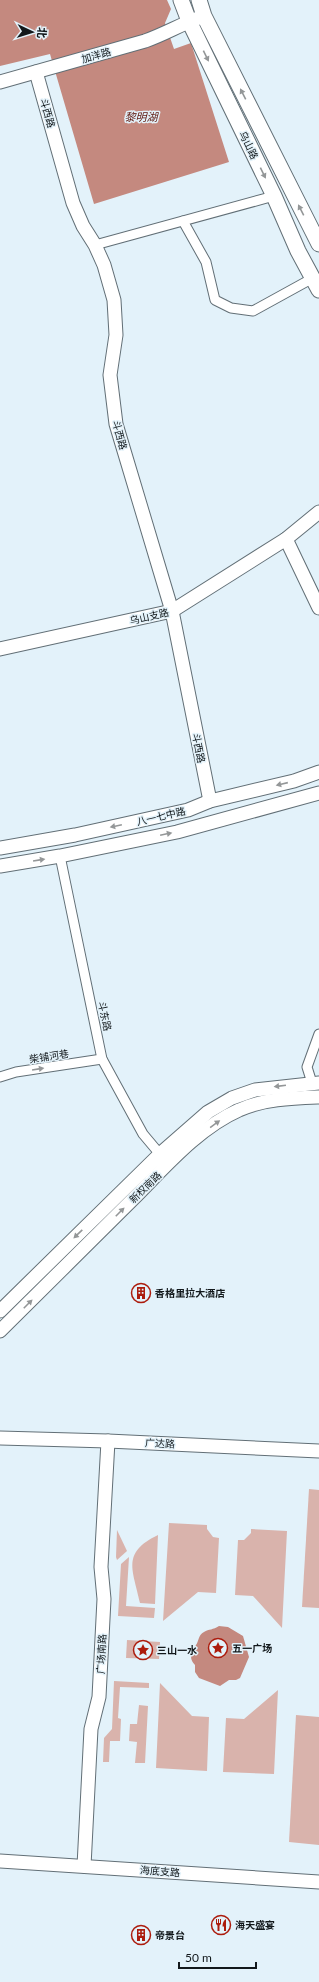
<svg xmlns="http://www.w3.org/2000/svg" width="319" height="1982" font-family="Lato,'Noto Sans SC',sans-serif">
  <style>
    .green { fill: #d9b3ac }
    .water { fill: #c4897f }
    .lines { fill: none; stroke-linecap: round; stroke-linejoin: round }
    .street-casing { stroke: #626f76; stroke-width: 11 }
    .secondary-casing { stroke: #626f76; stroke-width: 15 }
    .primary-casing { stroke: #626f76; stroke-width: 17 }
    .street { stroke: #fff; stroke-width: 9 }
    .secondary { stroke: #fff; stroke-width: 13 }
    .primary { stroke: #fff; stroke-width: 15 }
    .oneway { fill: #949798 }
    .labels { text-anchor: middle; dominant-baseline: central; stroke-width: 3; stroke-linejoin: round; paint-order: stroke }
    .street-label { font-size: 10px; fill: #12181b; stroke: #e3f2fa }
    .poi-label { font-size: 10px; font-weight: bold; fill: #12181b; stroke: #e3f2fa; text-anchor: start }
    .water-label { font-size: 11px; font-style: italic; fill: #60180f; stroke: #e3f2fa }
  </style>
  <rect width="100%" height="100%" fill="#e3f2fa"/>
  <g class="green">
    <polygon points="309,1489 319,1490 319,1608 302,1607"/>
    <polygon points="169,1523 207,1525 207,1529 213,1537 219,1538 216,1593 198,1592 163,1621"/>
    <polygon points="251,1529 287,1531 282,1628 253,1596 235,1595 238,1540 244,1540 251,1533"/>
    <polygon points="117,1530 127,1551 117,1560 116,1557"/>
    <path d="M158 1535 155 1604 140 1603C133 1569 121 1553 158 1535Z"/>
    <polygon points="129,1557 126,1606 155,1608 154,1618 118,1616 121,1564"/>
    <polygon points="127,1640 160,1642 159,1659 126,1658"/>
    <polygon points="114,1681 149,1683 149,1688 120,1687 118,1718 121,1719 120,1741 110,1741 109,1762 103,1762 104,1738 112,1729"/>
    <polygon points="160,1683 192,1716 209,1717 207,1771 156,1768"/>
    <polygon points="278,1690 274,1774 223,1772 226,1718 244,1719"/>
    <polygon points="139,1705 148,1706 145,1763 135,1763 137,1742 129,1741 130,1724 137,1724"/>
    <polygon points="296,1715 319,1717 319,1845 289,1842"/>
  </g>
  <g class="water">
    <polygon points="0,0 167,0 171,9 165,23 174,49 191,43 229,162 94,204 50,54 0,66"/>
    <path d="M219 1626 228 1627 243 1636 249 1657 240 1678 236 1680H229L220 1686 199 1678 195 1672V1665C188 1657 192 1654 196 1645 199 1641 198 1635 204 1632 209 1629 213 1630 219 1626Z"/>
  </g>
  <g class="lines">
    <defs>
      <g id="street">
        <polyline points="183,221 206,262 215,300 231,308 253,311 313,278"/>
        <polyline points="95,245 274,196"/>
        <polyline points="60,856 102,1059 143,1134 164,1159"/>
        <polyline points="0,1077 16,1072 102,1059"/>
        <polyline points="312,1083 307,1067 319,1034"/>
      </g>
      <g id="secondary">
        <polyline points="36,72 73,203 83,226 95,245 104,265 114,300 116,335 110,375 116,424 172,611 210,801"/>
        <path d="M0 82 145 41C165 34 183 23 204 16"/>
        <polyline points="286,539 319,608"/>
        <polyline points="0,649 172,611 286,539 319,512"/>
        <polyline points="0,848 75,835 188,810 210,801 294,781 319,772"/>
        <polyline points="0,866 60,856 177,832 319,793"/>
        <polyline points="0,1311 160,1154 208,1112 232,1098 255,1090 319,1083"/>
        <path d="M0 1331C44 1287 89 1243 133 1199 164 1168 198 1128 239 1110 262 1099 293 1098 319 1097"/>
        <polyline points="0,1438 108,1441 319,1451"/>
        <polyline points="0,1861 319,1882"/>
        <polyline points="84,1866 91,1729 99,1697 104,1599 101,1567 108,1441"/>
      </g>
      <g id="primary">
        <polyline points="181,0 189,21 274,196 298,251 319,290"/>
        <polyline points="199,0 204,16 319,244"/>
      </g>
    </defs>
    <use href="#street" class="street-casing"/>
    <use href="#secondary" class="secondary-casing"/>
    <use href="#primary" class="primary-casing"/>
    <use href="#street" class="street"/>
    <use href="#secondary" class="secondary"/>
    <use href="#primary" class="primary"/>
  </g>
  <defs><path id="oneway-solid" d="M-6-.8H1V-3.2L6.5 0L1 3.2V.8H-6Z"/></defs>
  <g class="oneway">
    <use href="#oneway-solid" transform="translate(206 56) rotate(64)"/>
    <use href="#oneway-solid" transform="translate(243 94) rotate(-117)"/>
    <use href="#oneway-solid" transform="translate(263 173) rotate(64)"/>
    <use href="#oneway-solid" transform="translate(301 210) rotate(-117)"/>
    <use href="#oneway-solid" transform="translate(282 784) rotate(167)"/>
    <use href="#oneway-solid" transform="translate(116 826) rotate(168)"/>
    <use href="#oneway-solid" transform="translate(166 834) rotate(-12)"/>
    <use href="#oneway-solid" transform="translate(39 860) rotate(-9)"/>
    <use href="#oneway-solid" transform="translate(38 1069) rotate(-9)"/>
    <use href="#oneway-solid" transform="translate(280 1086) rotate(173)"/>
    <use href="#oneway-solid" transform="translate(215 1124) rotate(-36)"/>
    <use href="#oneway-solid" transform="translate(120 1212) rotate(-45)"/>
    <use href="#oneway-solid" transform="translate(78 1234) rotate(136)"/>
    <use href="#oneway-solid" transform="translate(28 1304) rotate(-45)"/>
  </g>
  <defs>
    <symbol id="building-ring" viewBox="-11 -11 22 22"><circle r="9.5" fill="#e3f2fa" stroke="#ac1c0d" stroke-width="1.5"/><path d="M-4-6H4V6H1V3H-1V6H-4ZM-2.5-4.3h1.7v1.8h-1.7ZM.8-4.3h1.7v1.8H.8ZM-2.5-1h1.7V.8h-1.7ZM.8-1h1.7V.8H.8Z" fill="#ac1c0d"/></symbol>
    <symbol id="sight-ring" viewBox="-11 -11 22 22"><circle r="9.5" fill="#e3f2fa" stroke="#ac1c0d" stroke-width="1.5"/><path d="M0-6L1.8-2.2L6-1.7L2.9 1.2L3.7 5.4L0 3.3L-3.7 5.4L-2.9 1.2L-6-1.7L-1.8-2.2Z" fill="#ac1c0d"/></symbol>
    <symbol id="restaurant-ring" viewBox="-11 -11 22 22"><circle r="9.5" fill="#e3f2fa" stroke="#ac1c0d" stroke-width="1.5"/><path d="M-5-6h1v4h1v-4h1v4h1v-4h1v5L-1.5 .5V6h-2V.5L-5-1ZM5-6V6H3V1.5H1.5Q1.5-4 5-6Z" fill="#ac1c0d"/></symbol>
  </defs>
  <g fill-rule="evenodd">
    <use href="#building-ring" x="130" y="1282" width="22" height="22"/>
    <use href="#sight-ring" x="207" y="1637" width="22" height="22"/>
    <use href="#sight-ring" x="132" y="1639" width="22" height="22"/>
    <use href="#restaurant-ring" x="210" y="1914" width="22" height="22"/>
    <use href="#building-ring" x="130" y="1924" width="22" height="22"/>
  </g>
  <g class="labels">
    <g class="street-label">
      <text transform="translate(96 55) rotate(-16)">加洋路</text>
      <text transform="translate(48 113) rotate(74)">斗西路</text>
      <text transform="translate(249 145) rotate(64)">乌山路</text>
      <text transform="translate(120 435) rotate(75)">斗西路</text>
      <text transform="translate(149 616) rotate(-13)">乌山支路</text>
      <text transform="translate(199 748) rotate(79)">斗西路</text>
      <text transform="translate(161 816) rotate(-13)">八一七中路</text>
      <text transform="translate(105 1016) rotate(78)">斗东路</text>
      <text transform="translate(49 1056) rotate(-9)">柴铺河巷</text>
      <text transform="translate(145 1187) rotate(-44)">新权南路</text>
      <text transform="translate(160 1443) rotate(3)">广达路</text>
      <text transform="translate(101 1654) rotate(-87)">广场南路</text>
      <text transform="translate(160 1871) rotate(4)">海底支路</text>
    </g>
    <g class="poi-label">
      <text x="155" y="1293">香格里拉大酒店</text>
      <text x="232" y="1648">五一广场</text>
      <text x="157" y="1650">三山一水</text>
      <text x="235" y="1925">海天盛宴</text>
      <text x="155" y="1935">帝景台</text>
    </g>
    <g class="water-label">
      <text x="141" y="116">黎明湖</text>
    </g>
  </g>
  <g transform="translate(32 32) rotate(94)" stroke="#e3f2fa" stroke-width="3" paint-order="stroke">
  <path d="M0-3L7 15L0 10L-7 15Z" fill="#12181b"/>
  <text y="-6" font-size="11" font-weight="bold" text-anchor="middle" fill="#12181b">北</text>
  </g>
  <path d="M179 1962v6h77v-6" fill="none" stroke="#12181b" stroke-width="2"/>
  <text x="185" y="1962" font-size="12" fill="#12181b" stroke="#e3f2fa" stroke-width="3" paint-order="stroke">50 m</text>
</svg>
